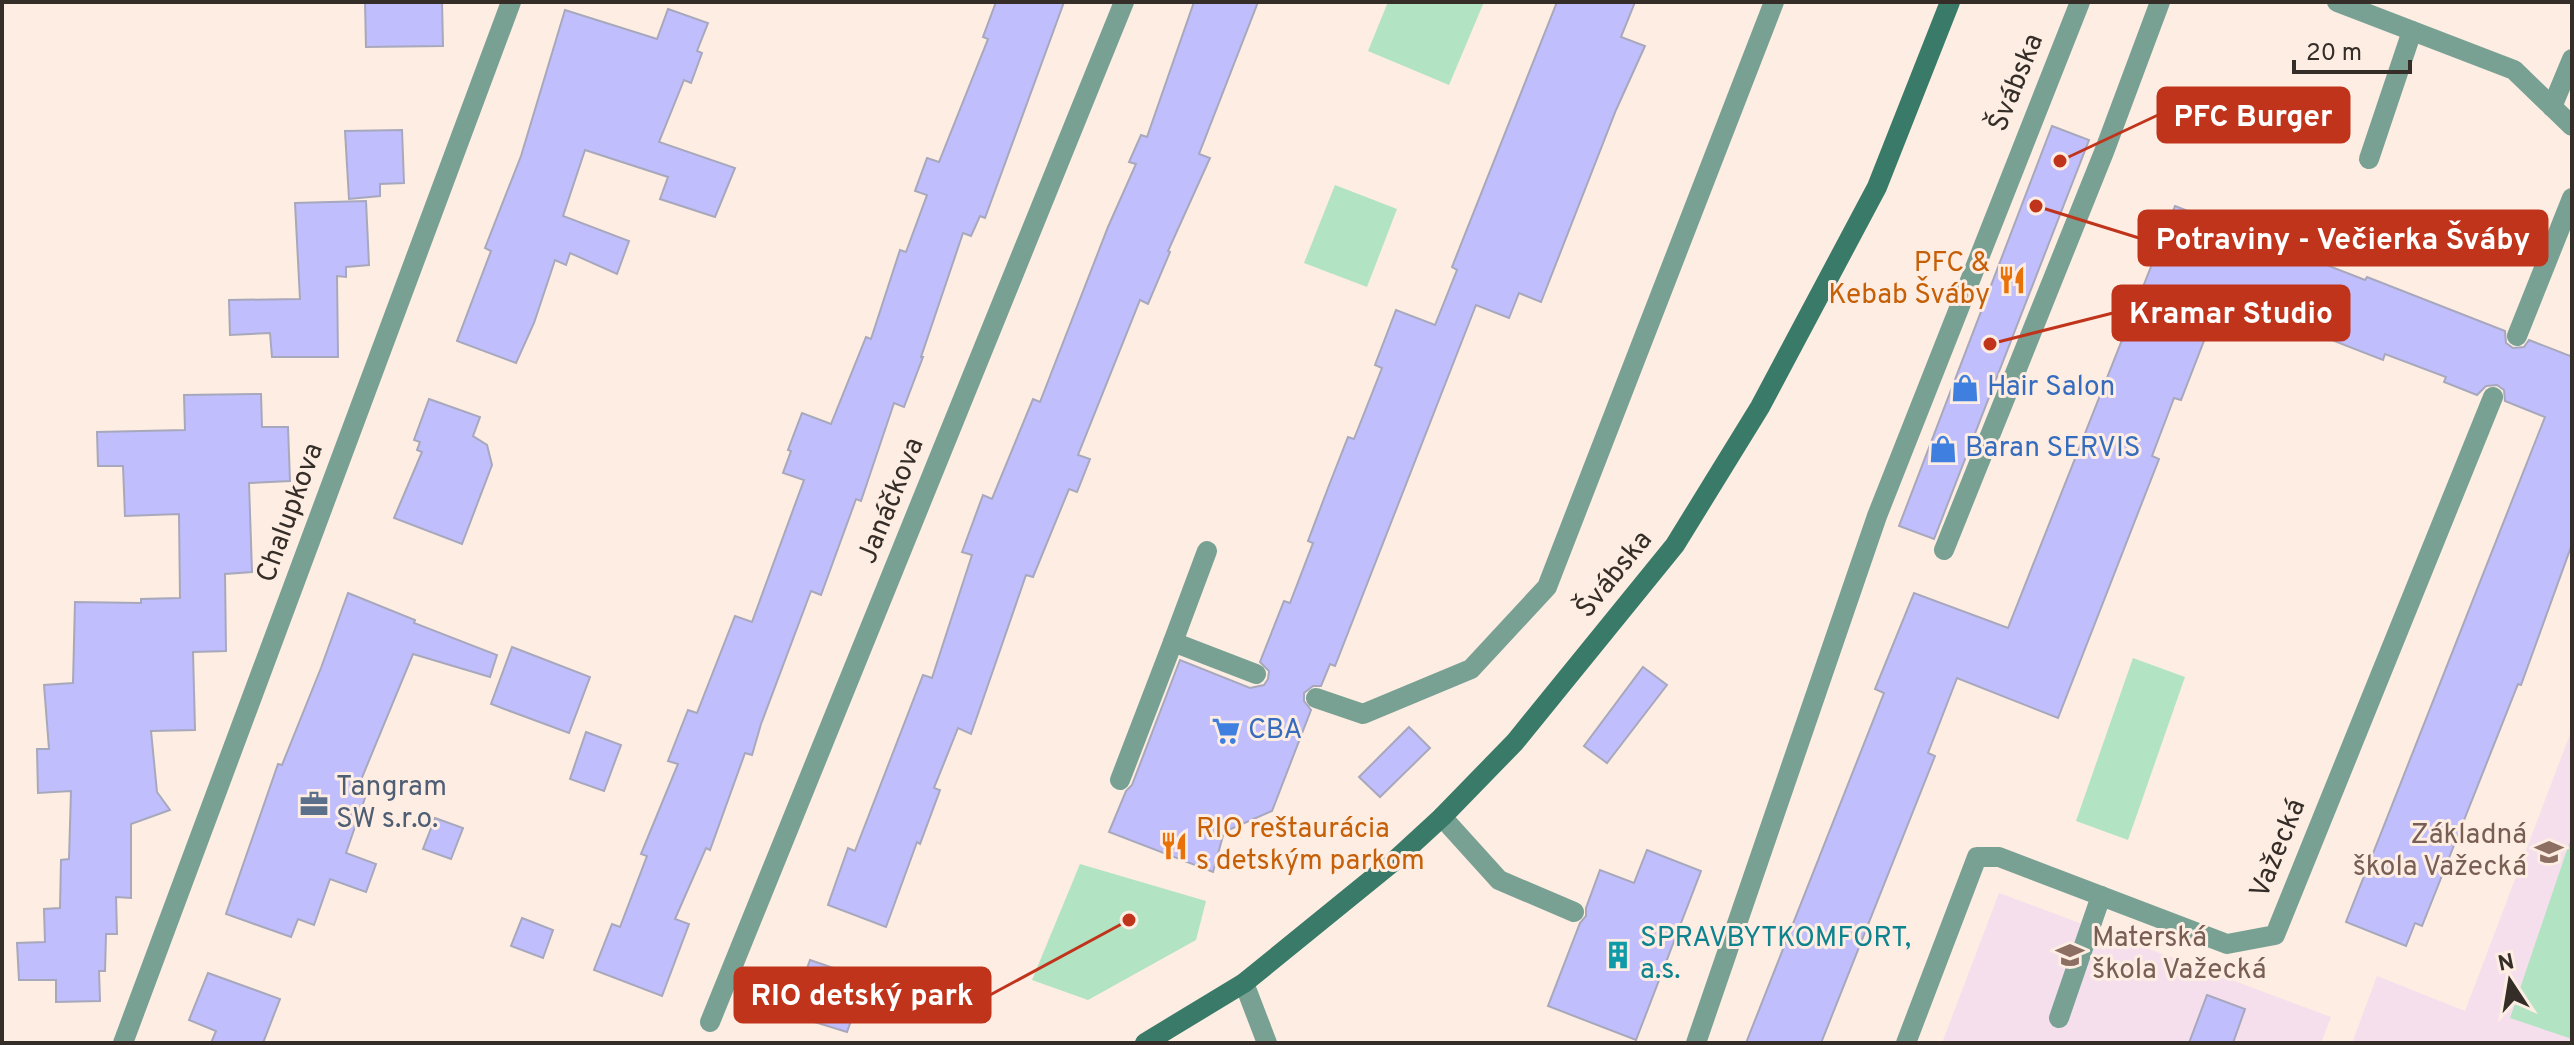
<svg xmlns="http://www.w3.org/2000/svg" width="2574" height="1045" font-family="Overpass,sans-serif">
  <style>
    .education { fill: #f5dfed }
    .green { fill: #b2e4c4 }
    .building { fill: #c1befd; stroke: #a8a8bc; stroke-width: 2 }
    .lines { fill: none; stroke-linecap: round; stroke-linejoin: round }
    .lane { stroke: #78a194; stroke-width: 20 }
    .street { stroke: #78a194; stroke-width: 20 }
    .secondary { stroke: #397b68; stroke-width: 20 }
    .labels { text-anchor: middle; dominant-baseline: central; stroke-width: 6; stroke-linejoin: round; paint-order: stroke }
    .street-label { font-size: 28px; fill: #352d28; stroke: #fdede2 }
    .food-label { font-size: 28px; fill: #c56008; stroke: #fdede2; text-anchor: end }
    .shop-label { font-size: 28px; fill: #366cbe; stroke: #fdede2; text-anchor: start }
    .service-label { font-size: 28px; fill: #4e5e75; stroke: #fdede2; text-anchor: start }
    .education-label { font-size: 28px; fill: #785e54; stroke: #fdede2; text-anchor: end }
    .culture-label { font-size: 28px; fill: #0d838f; stroke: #fdede2; text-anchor: start }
    .leader { fill: none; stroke: #c0341c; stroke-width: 3 }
    .callout-dot { fill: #c0341c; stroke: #fdede2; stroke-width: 3 }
    .callout { fill: #c0341c; stroke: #c0341c; stroke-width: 3 }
    .callout-label { font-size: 30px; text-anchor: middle; font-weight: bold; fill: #fff }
  </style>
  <rect width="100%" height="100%" fill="#fdede2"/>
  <g class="education">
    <polygon points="2572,729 2572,1043 2352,1043 2377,976 2465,1011"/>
    <polygon points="1999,893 2331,1017 2321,1043 1942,1043"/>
  </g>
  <g class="green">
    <polygon points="1388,2 1484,2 1449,85 1368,51"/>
    <polygon points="1335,185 1397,209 1367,287 1304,263"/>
    <polygon points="2133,658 2185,677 2128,840 2076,821"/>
    <polygon points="2572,835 2572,1039 2510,1018"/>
    <polygon points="1080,864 1206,901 1196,940 1088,1000 1032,980"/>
  </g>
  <g class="building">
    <polygon points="365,2 442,2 443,46 366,47"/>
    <polygon points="996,2 1064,2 985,218 980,216 971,236 963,233 921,357 923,357 904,407 894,403 861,501 856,499 821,595 811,591 761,724 752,755 745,753 710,850 706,848 675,919 689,924 662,996 594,970 612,924 620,927 647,856 641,854 678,764 668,761 688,710 697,713 735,616 752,622 804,480 783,473 791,451 788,450 802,413 831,424 866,337 871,339 900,250 906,252 927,195 915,191 927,158 939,162 988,39 983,37"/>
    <polygon points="1194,2 1258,2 1199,154 1210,158 1168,251 1170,252 1148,304 1140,300 1078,455 1090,459 1077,492 1069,489 1033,577 1026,575 971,734 958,728 934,788 940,790 920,844 917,842 886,927 828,905 848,848 855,851 923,675 932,678 972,555 962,552 983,495 992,499 1033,399 1040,402 1108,227 1136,164 1129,162 1141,135 1147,137"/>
    <polygon points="1557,2 1635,2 1621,37 1645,46 1616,110 1541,302 1519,293 1509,318 1476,305 1335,666 1330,664 1321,686 1313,686 1304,693 1304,701 1311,710 1272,811 1224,832 1213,872 1109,832 1126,791 1132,785 1180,660 1250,688 1264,685 1268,679 1269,671 1260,662 1284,601 1290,603 1313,543 1308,541 1328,488 1348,437 1354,439 1382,368 1375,365 1396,310 1435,325 1457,270 1452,267"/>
    <polygon points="668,9 708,23 697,51 702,53 691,83 684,80 659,142 735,168 715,217 660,199 668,177 585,150 563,216 629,241 617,274 570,253 566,265 555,260 534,323 516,363 457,341 491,251 485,248 521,156 565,10 657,39"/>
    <polygon points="2052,126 2089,140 1934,539 1899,526"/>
    <polygon points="402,130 404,183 380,184 380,196 349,199 345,131"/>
    <polygon points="366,201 369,265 346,267 346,277 337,276 338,357 272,357 270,333 230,335 229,300 300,299 295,203"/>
    <polygon points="2175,206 2365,280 2367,277 2505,331 2506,343 2513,348 2524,347 2529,340 2570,356 2572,352 2572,544 2521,685 2518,684 2422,926 2415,923 2406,946 2346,922 2545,417 2505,401 2504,390 2497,385 2486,386 2477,395 2444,382 2446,377 2385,354 2383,360 2221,297 2181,400 2174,398 2152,456 2159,459 2058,718 1957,678 1928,753 1935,756 1821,1043 1746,1043 1884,693 1875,689 1914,593 2008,628"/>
    <polygon points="261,394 262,427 288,427 290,481 249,483 252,572 225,574 226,651 193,652 195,730 151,731 157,792 170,810 131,824 131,898 116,897 117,934 106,934 105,971 99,971 100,1001 56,1002 56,980 19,980 17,943 45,942 44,909 60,908 61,860 69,859 71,791 38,793 37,749 49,749 44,685 73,683 75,602 141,603 141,599 180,598 179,514 125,516 123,466 98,466 97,432 185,430 184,395"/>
    <polygon points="429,399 480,417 473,436 487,445 492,465 462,544 394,518 422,452 417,450 420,442 414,440"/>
    <polygon points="348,593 415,620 414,623 497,655 490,677 413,654 356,792 366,795 346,853 376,864 366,892 330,879 314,925 298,919 291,937 226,914 278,764 282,765 321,668"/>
    <polygon points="512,647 590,677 569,733 491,704"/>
    <polygon points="1643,667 1667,685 1607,763 1584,746"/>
    <polygon points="1409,727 1430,748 1380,797 1359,777"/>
    <polygon points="586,732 621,745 604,791 570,779"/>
    <polygon points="435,818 463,828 451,859 423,849"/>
    <polygon points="1647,850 1701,871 1636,1040 1548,1006 1580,923 1586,916 1586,908 1600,870 1634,883"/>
    <polygon points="522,918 553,930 543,958 511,946"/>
    <polygon points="810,960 866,979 847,1032 782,1012 793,982 801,985"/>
    <polygon points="208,973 280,999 263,1043 211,1043 216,1031 189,1020"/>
    <polygon points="2207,995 2245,1009 2233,1043 2189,1043"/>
  </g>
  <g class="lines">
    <g class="lane">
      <polyline points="2552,107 2572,59"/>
      <polyline points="2369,159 2412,31"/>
      <polyline points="2517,336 2572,198"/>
      <polyline points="1944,550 2104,152 2160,2"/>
      <polyline points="1173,642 1207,551"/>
      <polyline points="1316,698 1363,714 1471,669 1547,587 1774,2"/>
      <polyline points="1120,780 1173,642 1256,674"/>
      <polyline points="1442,817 1499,880 1574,912"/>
      <polyline points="2059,1018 2101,896"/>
      <polyline points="1906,1043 1977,857 1999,857 2227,944 2275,935 2493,397"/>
    </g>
    <g class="street">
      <polyline points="2337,2 2514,70 2572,126"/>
      <polyline points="1244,983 1267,1043"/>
      <polyline points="710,1022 1124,2"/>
      <polyline points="123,1043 511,2"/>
      <polyline points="1696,1043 1877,516 2080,2"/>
    </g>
    <polyline class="secondary" points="1145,1043 1244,983 1393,862 1442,817 1515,742 1675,545 1760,407 1877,187 1950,2"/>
  </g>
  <defs>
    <symbol id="restaurant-bare" viewBox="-9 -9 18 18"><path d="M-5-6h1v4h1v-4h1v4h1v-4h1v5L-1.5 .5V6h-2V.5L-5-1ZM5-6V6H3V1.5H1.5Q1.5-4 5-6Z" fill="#e8710a" stroke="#fdede2" stroke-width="2.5" paint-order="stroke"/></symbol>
    <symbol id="shop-bare" viewBox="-9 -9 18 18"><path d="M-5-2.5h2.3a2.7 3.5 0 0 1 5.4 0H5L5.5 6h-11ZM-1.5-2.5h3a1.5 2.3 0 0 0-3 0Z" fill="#3f7fe0" stroke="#fdede2" stroke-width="2.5" paint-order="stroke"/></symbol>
    <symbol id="supermarket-bare" viewBox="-9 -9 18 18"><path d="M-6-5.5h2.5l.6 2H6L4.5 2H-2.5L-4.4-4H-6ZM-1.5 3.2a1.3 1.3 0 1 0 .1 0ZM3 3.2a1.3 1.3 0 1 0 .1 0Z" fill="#3f7fe0" stroke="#fdede2" stroke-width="2.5" paint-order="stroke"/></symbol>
    <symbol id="office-bare" viewBox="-9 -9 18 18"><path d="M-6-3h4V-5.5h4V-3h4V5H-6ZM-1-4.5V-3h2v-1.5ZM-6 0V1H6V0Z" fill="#5c6f8a" stroke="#fdede2" stroke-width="2.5" paint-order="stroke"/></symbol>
    <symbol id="school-bare" viewBox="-9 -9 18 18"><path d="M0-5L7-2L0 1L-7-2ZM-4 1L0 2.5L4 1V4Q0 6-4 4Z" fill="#8d6e63" stroke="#fdede2" stroke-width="2.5" paint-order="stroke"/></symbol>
    <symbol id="building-bare" viewBox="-9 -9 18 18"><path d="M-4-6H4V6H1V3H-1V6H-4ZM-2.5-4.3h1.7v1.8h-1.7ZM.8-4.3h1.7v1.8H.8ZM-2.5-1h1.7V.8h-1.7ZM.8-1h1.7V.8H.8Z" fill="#0f9aa8" stroke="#fdede2" stroke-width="2.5" paint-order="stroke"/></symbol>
  </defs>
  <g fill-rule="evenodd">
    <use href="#restaurant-bare" x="1992" y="260" width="40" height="40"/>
    <use href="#shop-bare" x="1945" y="368" width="40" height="40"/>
    <use href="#shop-bare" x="1923" y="429" width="40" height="40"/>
    <use href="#supermarket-bare" x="1206" y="711" width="40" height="40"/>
    <use href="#office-bare" x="294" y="784" width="40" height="40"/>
    <use href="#restaurant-bare" x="1154" y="826" width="40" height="40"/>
    <use href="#school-bare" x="2529" y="832" width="40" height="40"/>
    <use href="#building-bare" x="1598" y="935" width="40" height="40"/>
    <use href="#school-bare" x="2050" y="935" width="40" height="40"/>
  </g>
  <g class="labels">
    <g class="street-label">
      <text transform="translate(2017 83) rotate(-68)">Švábska</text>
      <text transform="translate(892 501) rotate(-68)">Janáčkova</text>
      <text transform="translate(291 513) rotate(-70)">Chalupkova</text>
      <text transform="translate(1615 575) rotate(-51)">Švábska</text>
      <text transform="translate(2279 849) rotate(-68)">Važecká</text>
    </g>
    <g class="food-label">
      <text x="1990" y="264">PFC &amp;<tspan x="1990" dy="32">Kebab Šváby</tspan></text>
      <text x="1196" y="830" text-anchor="start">RIO reštaurácia<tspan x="1196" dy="32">s detským parkom</tspan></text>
    </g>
    <g class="shop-label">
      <text x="1987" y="388">Hair Salon</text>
      <text x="1965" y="449">Baran SERVIS</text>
      <text x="1248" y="731">CBA</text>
    </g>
    <g class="service-label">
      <text x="336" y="788">Tangram<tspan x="336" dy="32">SW s.r.o.</tspan></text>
    </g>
    <g class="education-label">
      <text x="2527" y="836">Základná<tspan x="2527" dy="32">škola Važecká</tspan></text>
      <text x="2092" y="939" text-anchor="start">Materská<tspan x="2092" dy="32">škola Važecká</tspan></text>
    </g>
    <g class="culture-label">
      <text x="1640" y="939">SPRAVBYTKOMFORT,<tspan x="1640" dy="32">a.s.</tspan></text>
    </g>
  </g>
  <path class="leader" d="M2060 161L2158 115M2036 206L2139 238M1990 344L2113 313M1129 920L990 995"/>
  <g class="callout-dot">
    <circle cx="2060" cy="161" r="8"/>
    <circle cx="2036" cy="206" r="8"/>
    <circle cx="1990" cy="344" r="8"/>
    <circle cx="1129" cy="920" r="8"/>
  </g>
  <g class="callout">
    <rect x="2158" y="88" width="191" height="54" rx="8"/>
    <rect x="2139" y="211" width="408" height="54" rx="8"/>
    <rect x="2113" y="286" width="236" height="54" rx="8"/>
    <rect x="735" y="968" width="255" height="54" rx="8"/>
  </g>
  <g class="callout-label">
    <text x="2253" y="126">PFC Burger</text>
    <text x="2343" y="249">Potraviny - Večierka Šváby</text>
    <text x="2231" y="323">Kramar Studio</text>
    <text x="862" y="1005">RIO detský park</text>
  </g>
  <rect width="2574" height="1045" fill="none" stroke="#352d28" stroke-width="8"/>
  <g transform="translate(2510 981) rotate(348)" stroke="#fdede2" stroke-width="6" paint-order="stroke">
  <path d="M0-6L14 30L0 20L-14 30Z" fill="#352d28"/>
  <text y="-12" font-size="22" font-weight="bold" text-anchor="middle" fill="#352d28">N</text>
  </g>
  <path d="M2294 60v12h116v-12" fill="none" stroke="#352d28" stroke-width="4"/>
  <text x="2306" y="60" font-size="24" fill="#352d28" stroke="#fdede2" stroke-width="6" paint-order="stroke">20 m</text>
</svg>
